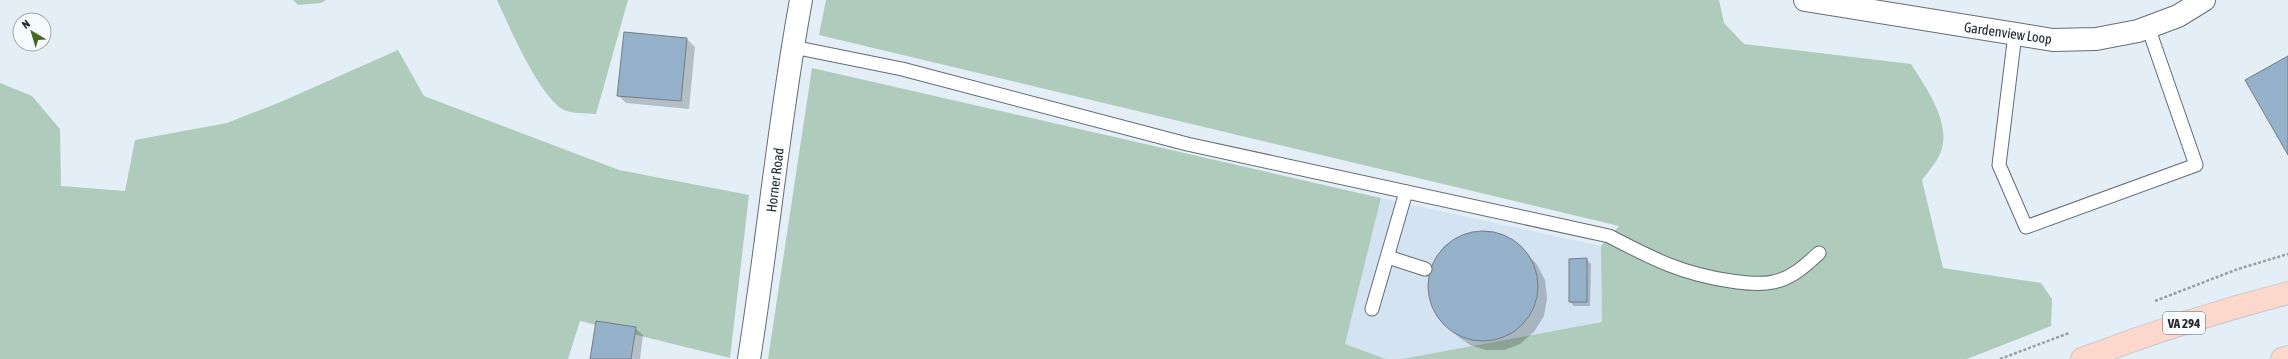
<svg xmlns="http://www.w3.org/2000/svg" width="2288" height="359" font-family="'Asap Condensed',sans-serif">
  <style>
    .built { fill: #d3e3f1 }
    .green { fill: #aecbbb }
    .shadow { fill: #0003 }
    .building { fill: #95b2ca; stroke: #747d85 }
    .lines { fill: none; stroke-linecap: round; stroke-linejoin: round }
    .lane-casing { stroke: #646d74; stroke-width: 15 }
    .street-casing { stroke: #646d74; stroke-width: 24 }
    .primary-casing { stroke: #cacbcc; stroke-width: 24 }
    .path { stroke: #979ea5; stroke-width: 2.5; stroke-dasharray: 3 2; stroke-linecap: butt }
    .lane { stroke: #fff; stroke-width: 13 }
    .street { stroke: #fff; stroke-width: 22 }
    .primary { stroke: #fbd7cc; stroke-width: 22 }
    .labels { text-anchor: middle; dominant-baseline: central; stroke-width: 3; stroke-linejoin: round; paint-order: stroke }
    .shield { fill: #f7fbfe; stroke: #63666a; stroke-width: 1 }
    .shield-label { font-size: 13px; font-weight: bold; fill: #23262a }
    .street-label { font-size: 14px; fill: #23262a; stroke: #f7fbfe }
  </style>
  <rect width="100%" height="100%" fill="#e4eef7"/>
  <polygon class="built" points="1381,198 1601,246 1602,322 1402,359 1386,359 1345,344"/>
  <g class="green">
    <polygon points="293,0 326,0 321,3 298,5"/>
    <path d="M497 0H628L596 114C587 113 570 114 562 109 537 92 510 28 497 0Z"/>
    <path d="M826 0H1719L1724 23 1744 44 1911 64C1926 88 1953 124 1940 154 1936 163 1928 172 1922 180L1943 268 2041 283 2052 299 2051 326 1967 359H1402L1602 322 1601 246 1619 226 819 35Z"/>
    <polygon points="398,50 424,96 619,170 749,195 730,358 580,321 568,359 0,359 0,83 32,96 60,129 61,186 125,191 135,140 227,123 283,101"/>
    <polygon points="812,68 1381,198 1345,344 1386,359 768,359"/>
  </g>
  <g class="shadow">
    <polygon points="687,39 695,47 689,109 626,103 618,95"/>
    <polygon points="1477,233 1495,233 1512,241 1536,263 1545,280 1547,298 1544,316 1534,332 1520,344 1504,350 1486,350 1470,345 1456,335 1435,311 1430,295 1430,278 1435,261 1446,247 1460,237"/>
    <polygon points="1586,259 1591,264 1590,306 1574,306 1570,302"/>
    <polygon points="635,328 643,335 640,359 591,359"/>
  </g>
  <g class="building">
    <polygon points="624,32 687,38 681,101 617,96"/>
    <polygon points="2288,56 2288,155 2245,80"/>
    <circle cx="1483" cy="286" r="55"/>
    <polygon points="1587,258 1587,302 1569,302 1569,259"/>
    <polygon points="596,321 636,327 631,359 590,359"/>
  </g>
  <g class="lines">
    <defs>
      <g id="lane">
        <polyline points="2015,34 1999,165 2026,227 2196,165 2148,27"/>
        <path d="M793 47 902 69 1187 144 1609 236C1653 259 1682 274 1731 281 1745 283 1760 285 1773 282 1791 279 1806 265 1819 253"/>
        <polyline points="1388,257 1425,269"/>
        <polyline points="1372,309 1406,192"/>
      </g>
      <g id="street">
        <polyline points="1805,0 2053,40 2096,39 2138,31 2178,16 2204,0"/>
        <path d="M749 359C768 240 779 119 801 0"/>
      </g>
      <g id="primary">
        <path d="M2082 359C2150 333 2218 311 2288 293"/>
        <polyline points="2282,359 2288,357"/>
      </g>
    </defs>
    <use href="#lane" class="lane-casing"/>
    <use href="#street" class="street-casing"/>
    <use href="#primary" class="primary-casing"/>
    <g class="path">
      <polyline points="2155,301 2238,269 2288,254"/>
      <polyline points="2000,359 2069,333"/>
    </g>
    <use href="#lane" class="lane"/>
    <use href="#street" class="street"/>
    <use href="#primary" class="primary"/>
  </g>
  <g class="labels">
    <rect class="shield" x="2163" y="312" width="42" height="22" rx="3"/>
    <g class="shield-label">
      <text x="2184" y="323">VA 294</text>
    </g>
    <g class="street-label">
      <text transform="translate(2008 33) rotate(8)">Gardenview Loop</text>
      <text transform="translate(775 180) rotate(-83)">Horner Road</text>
    </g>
  </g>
  <g transform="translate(32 32) rotate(322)"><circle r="19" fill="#f7fbfe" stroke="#a2a6a9"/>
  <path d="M0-3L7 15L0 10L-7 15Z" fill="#456923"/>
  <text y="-6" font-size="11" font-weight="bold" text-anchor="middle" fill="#23262a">N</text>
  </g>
</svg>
